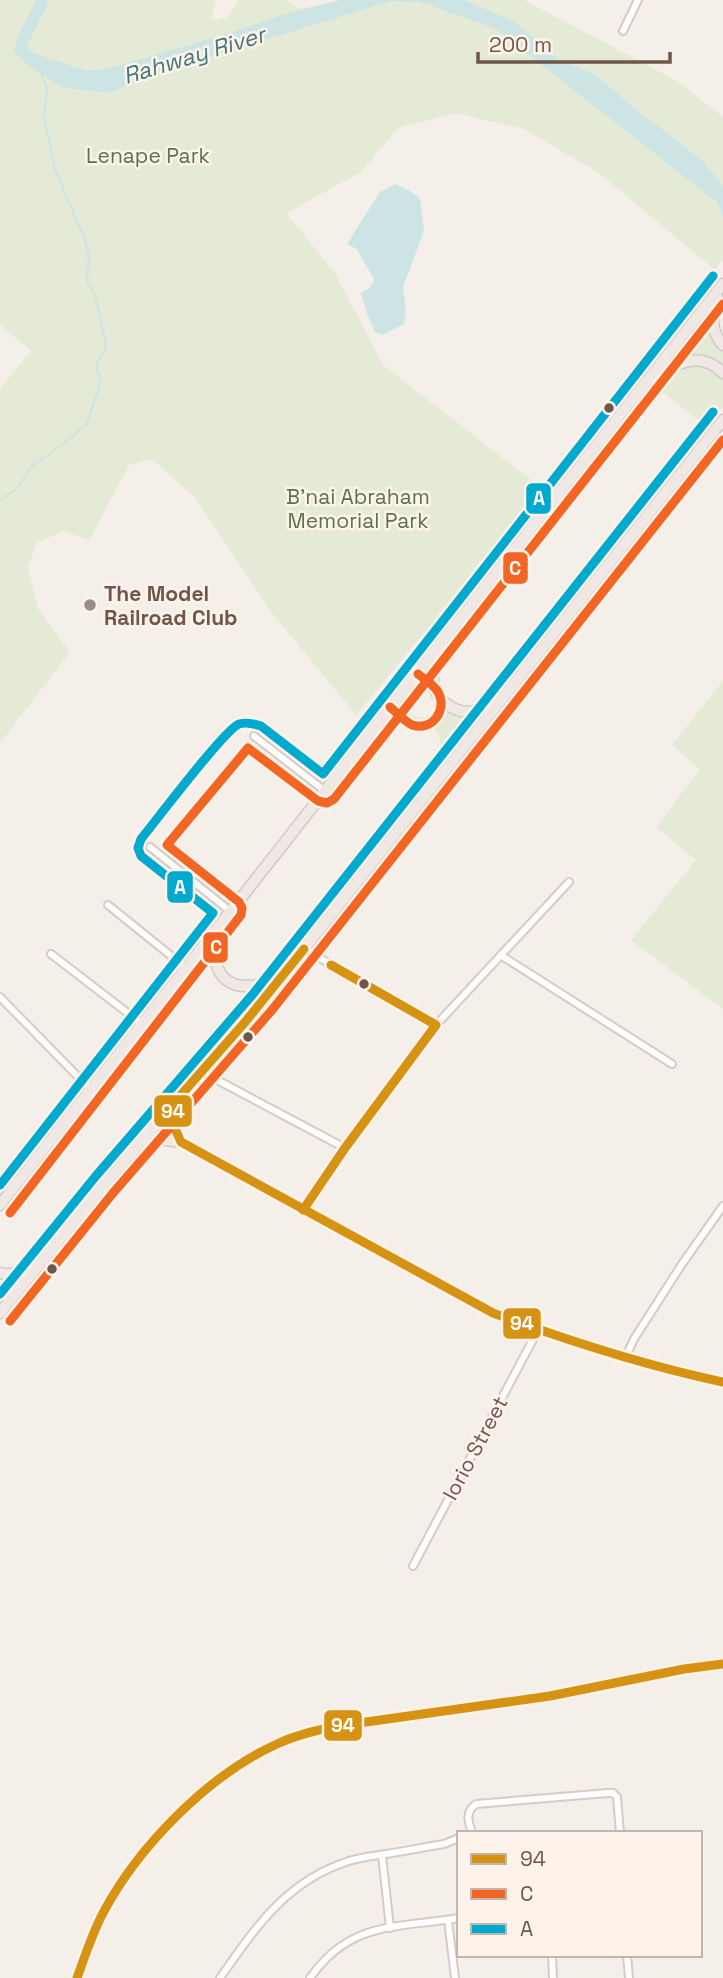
<svg xmlns="http://www.w3.org/2000/svg" width="723" height="1978" font-family="'Space Grotesk',sans-serif">
  <style>
    .green { fill: #e4ead5 }
    .water { fill: #cce4e3 }
    .lines { fill: none; stroke-linecap: round; stroke-linejoin: round }
    .stream { stroke: #cce4e3; stroke-width: 2 }
    .minor-casing { stroke: #d4ccc7; stroke-width: 10 }
    .tertiary-casing { stroke: #d4ccc7; stroke-width: 10 }
    .trunk-casing { stroke: #d3cac6; stroke-width: 13 }
    .minor { stroke: #fefdfc; stroke-width: 6 }
    .tertiary { stroke: #fefdfc; stroke-width: 7 }
    .trunk { stroke: #f0e8e4; stroke-width: 10 }
    .bus-1-casing { stroke: #fdf3ea; stroke-width: 14 }
    .bus-2-casing { stroke: #fdf3ea; stroke-width: 14 }
    .bus-3-casing { stroke: #fdf3ea; stroke-width: 14 }
    .bus-1 { stroke: #d59213; stroke-width: 9 }
    .bus-2 { stroke: #f26522; stroke-width: 9 }
    .bus-3 { stroke: #00a9ce; stroke-width: 9 }
    .bus-dot { fill: #6f554c; stroke: #fdf3ea; stroke-width: 2.5 }
    .poi-dot { fill: #9e8b83; stroke: #fdf3ea; stroke-width: 2.5 }
    .labels { text-anchor: middle; dominant-baseline: central; stroke-width: 5; stroke-linejoin: round; paint-order: stroke }
    .park-label { font-size: 21px; fill: #597446; stroke: #fdf3ea }
    .poi-label { font-size: 21px; font-weight: bold; fill: #6f554c; stroke: #fdf3ea; text-anchor: start }
    .street-label { font-size: 21px; fill: #6f554c; stroke: #fdf3ea }
    .water-label { font-size: 23px; font-style: italic; fill: #45777a; stroke: #fdf3ea }
    .line-badge { stroke: #fdf3ea; stroke-width: 2.5 }
    .badge-label { font-size: 19px; text-anchor: middle; font-weight: bold; fill: #fff }
  </style>
  <rect width="100%" height="100%" fill="#f5efe9"/>
  <g class="green">
    <polygon points="0,0 216,0 211,20 227,18 239,0 286,0 301,9 340,0 524,0 677,81 723,117 723,260 715,270 599,173 524,129 456,113 398,128 361,172 286,213 335,273 383,365 543,489 356,715 273,614 195,498 152,459 130,464 89,540 63,531 37,543 28,567 38,609 70,652 0,743 0,389 31,351 0,325"/>
    <path d="M707 316C711 328 713 340 723 351V367L697 356 672 360Z"/>
    <polygon points="686,364 706,365 719,374 723,381 723,407 707,427 655,386 664,376"/>
    <polygon points="723,681 723,1009 631,940 696,860 656,827 700,769 672,745"/>
    <path d="M435 701 445 711 447 709 475 716 481 715 434 772 432 771C459 733 417 698 386 733L385 728 401 707C411 712 417 722 429 715L432 717 436 712 433 709Z"/>
  </g>
  <g class="water">
    <polygon points="36,0 47,0 48,3 28,44 28,50 44,57 87,71 107,69 233,32 282,15 341,0 464,0 515,22 559,60 594,74 637,110 704,162 723,186 723,218 718,203 496,29 421,2 391,1 154,74 109,93 64,88 29,66 14,51 18,37"/>
    <polygon points="395,184 408,190 420,198 424,231 403,287 406,310 404,324 383,335 375,332 367,314 361,293 370,288 374,279 357,249 347,244 380,192"/>
  </g>
  <g class="lines">
    <polyline class="stream" points="0,500 16,489 33,465 50,454 86,425 98,391 100,378 96,369 98,361 105,351 106,343 95,295 87,281 89,255 84,237 55,170 44,116 47,89 41,73"/>
    <defs>
      <g id="minor">
        <polyline points="623,31 638,0"/>
        <polyline points="254,736 325,791"/>
        <polyline points="150,847 230,911"/>
        <polyline points="108,905 185,967"/>
        <polyline points="304,949 436,1025"/>
        <polyline points="51,954 142,1024"/>
        <polyline points="502,956 672,1064"/>
        <polyline points="0,997 90,1089"/>
        <polyline points="202,1072 345,1148"/>
        <polyline points="303,1210 345,1148 436,1025 569,882"/>
        <polyline points="626,1356 634,1339 682,1264 723,1206"/>
        <polyline points="413,1566 538,1330"/>
        <path d="M472 1833C468 1821 465 1812 476 1804L608 1793H613L617 1797 620 1833"/>
        <polyline points="382,1855 390,1928"/>
        <polyline points="448,1920 455,1978"/>
        <polyline points="552,1955 553,1978"/>
        <polyline points="627,1955 629,1978"/>
        <path d="M77 1978C85 1955 93 1930 105 1909 150 1835 224 1756 309 1732 335 1725 361 1722 388 1719 432 1713 476 1708 519 1701 561 1696 603 1686 645 1677 671 1672 696 1665 723 1664"/>
        <path d="M220 1978C256 1927 286 1881 349 1861 361 1857 374 1856 386 1854 406 1851 425 1847 444 1844L459 1838"/>
        <path d="M310 1978C350 1921 396 1928 459 1918"/>
      </g>
      <polyline id="tertiary" points="181,1142 493,1313 538,1330 690,1375 723,1382"/>
      <g id="trunk">
        <path d="M716 296C713 315 709 330 723 345"/>
        <path d="M652 379C674 364 701 349 723 373"/>
        <path d="M439 649C436 659 432 671 433 682 435 700 456 715 474 711 483 709 491 704 499 699"/>
        <path d="M218 929C216 938 214 947 215 956 219 994 255 990 279 976"/>
        <polyline points="173,1106 172,1122 181,1142"/>
        <polyline points="140,1144 159,1139 181,1142"/>
        <polyline points="0,1205 723,284"/>
        <path d="M0 1273C14 1276 24 1272 36 1265"/>
        <polyline points="0,1313 104,1185 262,1002 723,420"/>
      </g>
    </defs>
    <use href="#minor" class="minor-casing"/>
    <use href="#tertiary" class="tertiary-casing"/>
    <use href="#trunk" class="trunk-casing"/>
    <use href="#minor" class="minor"/>
    <use href="#tertiary" class="tertiary"/>
    <use href="#trunk" class="trunk"/>
    <defs>
      <g id="bus-1">
        <path d="M304 949 246 1021 173 1104 172 1122 181 1142 493 1313C566 1340 647 1366 723 1382"/>
        <polyline points="303,1210 345,1148 436,1025 331,965"/>
        <path d="M77 1978C85 1956 92 1934 103 1913 138 1847 208 1775 277 1744 296 1735 317 1730 338 1726L550 1696 684 1669 723 1664"/>
      </g>
      <g id="bus-2">
        <path d="M390 707C397 713 404 721 412 725 432 732 448 710 438 692 434 685 424 679 418 674"/>
        <polyline points="10,1213 241,915 242,908 239,902 167,845 248,748 318,801 327,803 334,799 723,304"/>
        <polyline points="10,1321 113,1193 272,1010 723,440"/>
      </g>
      <g id="bus-3">
        <path d="M0 1185 213 913 141 856 138 848 141 839C155 822 225 729 239 724 246 722 255 724 261 726L323 774 713 276"/>
        <polyline points="0,1294 95,1177 253,994 713,412"/>
      </g>
    </defs>
    <use href="#bus-1" class="bus-1-casing"/>
    <use href="#bus-2" class="bus-2-casing"/>
    <use href="#bus-3" class="bus-3-casing"/>
    <use href="#bus-1" class="bus-1"/>
    <use href="#bus-2" class="bus-2"/>
    <use href="#bus-3" class="bus-3"/>
  </g>
  <g class="bus-dot">
    <circle cx="609" cy="408" r="6"/>
    <circle cx="364" cy="984" r="6"/>
    <circle cx="248" cy="1037" r="6"/>
    <circle cx="52" cy="1269" r="6"/>
  </g>
  <circle class="poi-dot" cx="90" cy="605" r="7"/>
  <g class="labels">
    <g class="park-label">
      <text x="148" y="155">Lenape Park</text>
      <text x="358" y="496">B'nai Abraham<tspan x="358" dy="24">Memorial Park</tspan></text>
    </g>
    <g class="poi-label">
      <text x="104" y="593">The Model<tspan x="104" dy="24">Railroad Club</tspan></text>
    </g>
    <g class="street-label">
      <text transform="translate(475 1448) rotate(-62)">Iorio Street</text>
    </g>
    <g class="water-label">
      <text transform="translate(194 55) rotate(-17)">Rahway River</text>
    </g>
  </g>
  <g class="line-badge">
    <rect x="525" y="482" width="27" height="33" rx="7" fill="#00a9ce"/>
    <rect x="502" y="551" width="27" height="34" rx="7" fill="#f26522"/>
    <rect x="166" y="870" width="28" height="34" rx="7" fill="#00a9ce"/>
    <rect x="202" y="931" width="27" height="33" rx="7" fill="#f26522"/>
    <rect x="153" y="1094" width="40" height="34" rx="7" fill="#d59213"/>
    <rect x="502" y="1307" width="40" height="33" rx="7" fill="#d59213"/>
    <rect x="323" y="1709" width="40" height="33" rx="7" fill="#d59213"/>
  </g>
  <g class="badge-label">
    <text x="539" y="505">A</text>
    <text x="515" y="575">C</text>
    <text x="180" y="894">A</text>
    <text x="216" y="954">C</text>
    <text x="173" y="1118">94</text>
    <text x="522" y="1330">94</text>
    <text x="343" y="1732">94</text>
  </g>
  <rect x="457" y="1831" width="245" height="126" fill="#fdf3ea" stroke="#c4b4ab" stroke-width="2"/>
  <rect x="471" y="1854" width="35" height="10" fill="#d59213" stroke="#c4b4ab" stroke-width="2"/>
  <text x="520" y="1866" font-size="21" fill="#6f554c">94</text>
  <rect x="471" y="1889" width="35" height="10" fill="#f26522" stroke="#c4b4ab" stroke-width="2"/>
  <text x="520" y="1901" font-size="21" fill="#6f554c">C</text>
  <rect x="471" y="1924" width="35" height="10" fill="#00a9ce" stroke="#c4b4ab" stroke-width="2"/>
  <text x="520" y="1936" font-size="21" fill="#6f554c">A</text>
  <path d="M478 52v10h192v-10" fill="none" stroke="#6f554c" stroke-width="3.5"/>
  <text x="489" y="52" font-size="21" fill="#6f554c" stroke="#fdf3ea" stroke-width="5" paint-order="stroke">200 m</text>
</svg>
